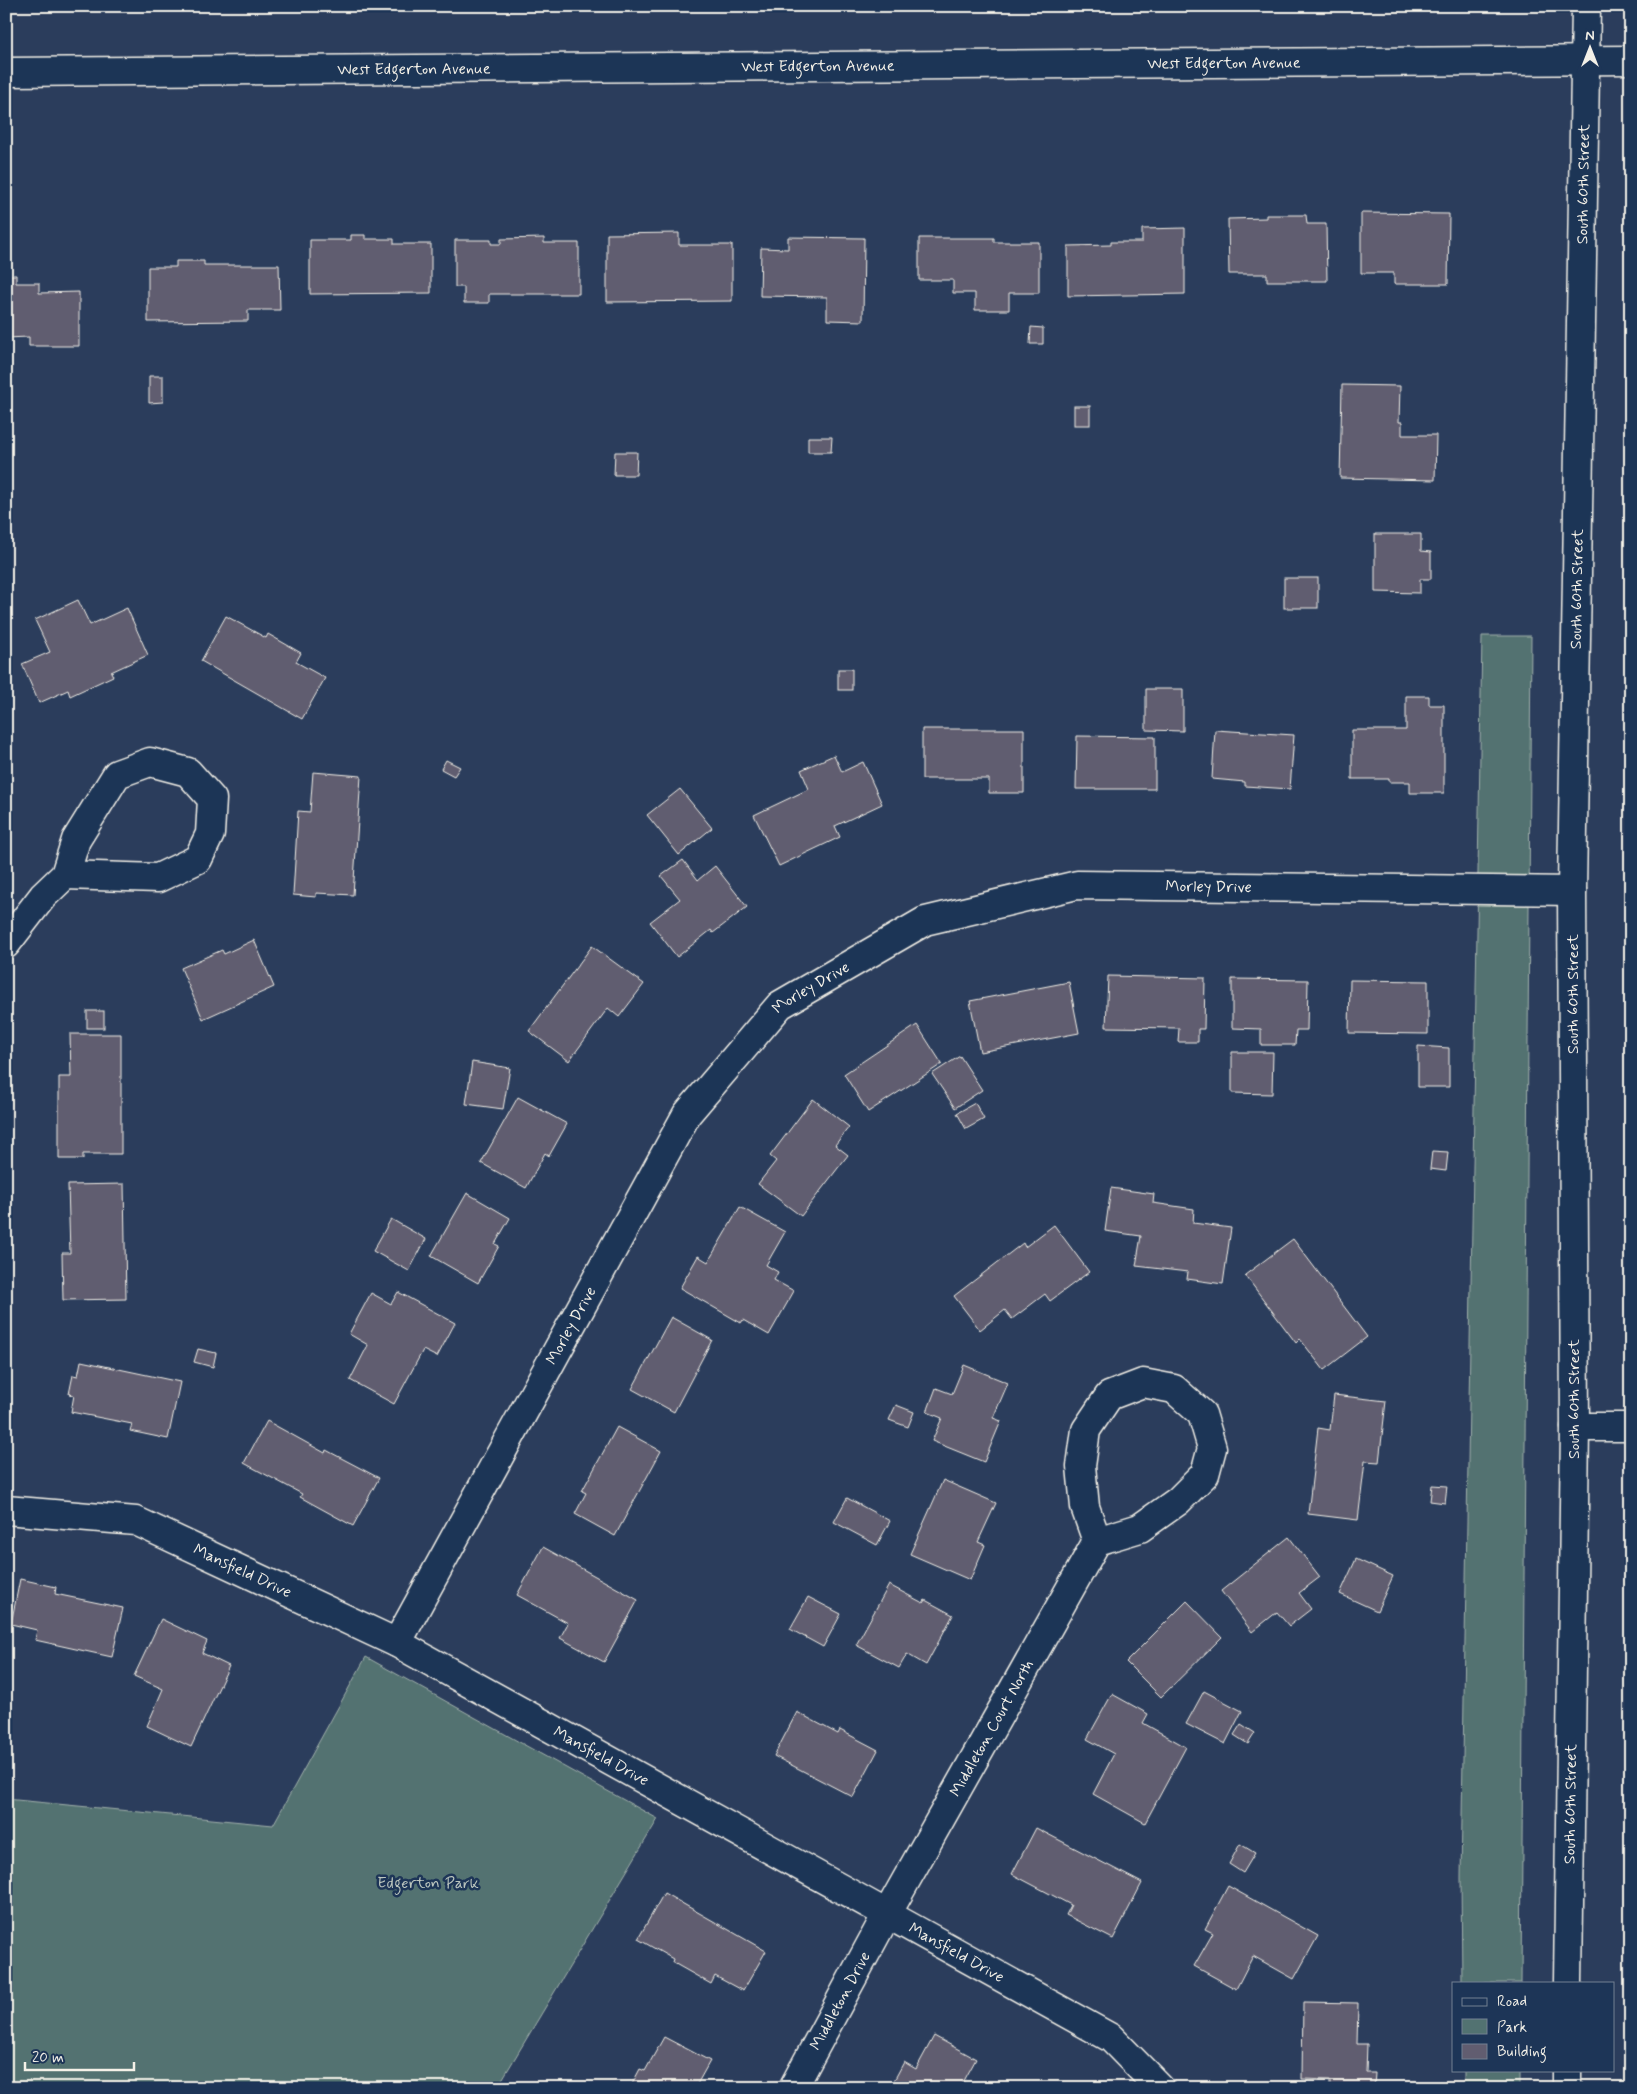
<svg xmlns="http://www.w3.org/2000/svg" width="1637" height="2094" font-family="Mynerve,sans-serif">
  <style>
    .green { fill: #527271; stroke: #a3b2ac }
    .building { fill: #615d70; stroke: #f4f1e8 }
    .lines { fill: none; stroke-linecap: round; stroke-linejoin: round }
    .street-casing { stroke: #f4f1e8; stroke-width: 31 }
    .secondary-casing { stroke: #f4f1e8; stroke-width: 31 }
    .street { stroke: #1d3557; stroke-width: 28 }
    .secondary { stroke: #1d3557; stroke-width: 28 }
    .labels { text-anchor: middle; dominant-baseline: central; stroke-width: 5; stroke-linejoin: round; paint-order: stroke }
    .street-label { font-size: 16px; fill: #f4f1e8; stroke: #1d3557 }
    .park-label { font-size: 16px; fill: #bbc5be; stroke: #1d3557 }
  </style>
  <rect width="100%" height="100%" fill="#2b3d5c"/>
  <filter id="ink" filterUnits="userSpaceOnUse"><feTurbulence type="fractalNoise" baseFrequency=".02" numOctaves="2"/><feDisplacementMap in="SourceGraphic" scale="10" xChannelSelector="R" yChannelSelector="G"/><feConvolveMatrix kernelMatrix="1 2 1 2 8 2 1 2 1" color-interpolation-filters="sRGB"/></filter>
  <g filter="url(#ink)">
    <g class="green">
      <polygon points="1482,636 1531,636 1521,1983 1462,1983 1461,1877"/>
      <polygon points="366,1657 658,1819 497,2088 6,2088 6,1799 273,1825"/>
      <rect x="1464" y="2070" width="56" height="18"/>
    </g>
    <g class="building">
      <polygon points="1361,213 1449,214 1448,284 1394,284 1394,273 1361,273"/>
      <polygon points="1266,215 1306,215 1307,224 1326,224 1327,281 1267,281 1267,274 1229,274 1228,219 1266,218"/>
      <polygon points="1185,228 1185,294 1068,296 1068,246 1111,245 1111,242 1142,242 1142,229"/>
      <polygon points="679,233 679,245 732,245 732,301 607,302 607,234"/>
      <polygon points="351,235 365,235 365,239 394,239 394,244 431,244 431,293 310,294 310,240 351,240"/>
      <polygon points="788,237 864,238 863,321 827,320 827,297 760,296 761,248 788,249"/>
      <polygon points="544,238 544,243 579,243 579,294 489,294 489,303 464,303 464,287 455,287 455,240 491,240 491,244 501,244 501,239"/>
      <polygon points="919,238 994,238 994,242 1039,242 1039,293 1009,293 1009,310 975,310 975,293 953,293 953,280 919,280"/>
      <polygon points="176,261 204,261 204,265 279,265 280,310 248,310 248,321 148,322 148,267 176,267"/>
      <polygon points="6,275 16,275 16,283 39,283 39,293 79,292 79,346 29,346 29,337 6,338"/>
      <polygon points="1031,327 1043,328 1043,344 1030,344"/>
      <polygon points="149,376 163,376 163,402 149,403"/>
      <polygon points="1342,385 1400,386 1399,422 1402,422 1402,435 1436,435 1435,480 1340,478"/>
      <rect x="1074" y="406" width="16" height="19"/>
      <polygon points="808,437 832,437 831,452 808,452"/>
      <polygon points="615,452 637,452 636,475 614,475"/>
      <polygon points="1375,534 1421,534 1421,551 1431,552 1431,579 1420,579 1420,593 1375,592"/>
      <rect x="1284" y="578" width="34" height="30"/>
      <polygon points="78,600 90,625 127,608 148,655 111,672 113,676 70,696 68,690 39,703 22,664 50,652 35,620"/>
      <polygon points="226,616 266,638 268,634 301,653 296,662 325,678 302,719 201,661"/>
      <rect x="838" y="669" width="14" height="21"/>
      <polygon points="1146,689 1183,689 1183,731 1146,730"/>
      <polygon points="1406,696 1429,696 1429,705 1444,705 1444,793 1410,793 1410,782 1389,782 1389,779 1352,779 1352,730 1406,730"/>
      <polygon points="922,729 1024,729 1024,793 989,793 989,779 922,779"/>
      <polygon points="1215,730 1294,735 1290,789 1245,786 1245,782 1212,779"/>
      <polygon points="1077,736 1155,737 1155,789 1076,789"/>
      <polygon points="834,755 842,772 863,762 882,804 835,826 840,837 779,866 754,815 809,789 801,770"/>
      <polygon points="446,760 460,767 454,776 441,769"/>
      <polygon points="313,772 361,776 353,895 316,893 316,897 293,895 298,811 310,812"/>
      <polygon points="680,789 712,828 679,855 647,815"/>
      <polygon points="683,860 698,880 715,866 747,907 713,933 711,930 677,957 650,922 680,899 661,876"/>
      <polygon points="254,940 274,987 203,1019 181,968 222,950 224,954"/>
      <polygon points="592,946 644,984 619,1017 608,1008 569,1061 529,1031"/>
      <polygon points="1108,976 1205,978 1204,1029 1198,1029 1198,1042 1178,1042 1179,1028 1106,1027"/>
      <polygon points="1232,979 1308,980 1307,1030 1296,1030 1295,1045 1261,1045 1261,1029 1232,1028"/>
      <polygon points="1350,980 1428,981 1428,1034 1349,1033"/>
      <polygon points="1069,982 1079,1033 980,1052 970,1001"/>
      <rect x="87" y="1011" width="17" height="17"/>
      <polygon points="917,1025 942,1064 868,1112 844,1074"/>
      <polygon points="70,1034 121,1034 121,1154 83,1154 83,1159 59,1159 59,1077 71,1077"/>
      <polygon points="1418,1046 1449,1048 1449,1087 1418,1087"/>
      <polygon points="1232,1052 1273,1052 1272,1094 1232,1093"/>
      <polygon points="960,1056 982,1090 955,1108 932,1074"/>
      <polygon points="472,1062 510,1068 503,1109 466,1104"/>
      <polygon points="518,1097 567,1124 549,1156 545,1153 526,1188 481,1163"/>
      <polygon points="813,1099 849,1127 835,1145 848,1155 801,1216 758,1184 776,1161 770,1156"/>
      <polygon points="975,1103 984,1119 966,1129 957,1113"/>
      <polygon points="1432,1151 1448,1152 1446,1171 1430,1169"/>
      <polygon points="124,1184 126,1299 63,1300 62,1253 70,1253 68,1185"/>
      <polygon points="1111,1188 1154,1194 1153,1203 1194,1209 1193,1223 1231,1228 1223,1284 1187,1279 1188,1272 1136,1266 1141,1236 1105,1231"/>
      <polygon points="467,1193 510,1218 495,1244 499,1246 478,1283 431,1256"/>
      <polygon points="740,1207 785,1232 766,1265 778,1272 774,1280 794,1291 769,1335 743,1320 741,1323 680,1288 698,1256 708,1262"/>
      <polygon points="391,1219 426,1239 409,1271 373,1251"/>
      <polygon points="1054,1225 1089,1272 1050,1301 1045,1294 1012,1319 1005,1310 980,1330 954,1296 1023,1243 1025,1247"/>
      <polygon points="1293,1239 1367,1337 1324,1370 1300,1339 1296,1343 1245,1275"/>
      <polygon points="398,1292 455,1323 437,1357 423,1350 394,1404 350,1380 368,1345 349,1334 371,1293 391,1304"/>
      <polygon points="671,1317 712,1340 674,1412 632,1389"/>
      <polygon points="198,1349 216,1353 213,1367 194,1362"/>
      <polygon points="81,1361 180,1382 168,1439 130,1431 132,1424 71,1412 74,1395 69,1394 73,1375 78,1376"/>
      <polygon points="964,1365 1008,1383 993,1418 1001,1421 984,1462 932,1441 942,1418 927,1412 936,1388 952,1394"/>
      <polygon points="1334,1395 1386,1401 1379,1462 1365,1461 1358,1520 1308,1514 1318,1428 1330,1430"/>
      <polygon points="896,1405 914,1412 908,1427 889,1420"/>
      <polygon points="267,1421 325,1453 326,1450 379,1478 353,1526 300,1497 302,1494 244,1463"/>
      <polygon points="617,1427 661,1451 615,1536 575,1514 586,1493 582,1491"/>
      <polygon points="943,1480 996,1503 978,1542 985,1545 970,1580 910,1554"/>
      <polygon points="1432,1485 1447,1486 1445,1503 1430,1501"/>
      <polygon points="847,1498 890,1521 877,1545 834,1522"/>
      <polygon points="1289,1537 1320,1577 1299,1593 1311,1609 1289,1626 1277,1612 1252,1632 1221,1591"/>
      <polygon points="543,1547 638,1600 604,1662 560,1638 568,1623 517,1595"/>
      <polygon points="1356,1559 1393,1576 1377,1611 1340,1594"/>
      <polygon points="20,1579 56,1587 55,1594 123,1608 112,1657 35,1640 37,1630 11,1624"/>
      <polygon points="889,1585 923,1603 925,1600 953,1615 926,1665 907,1654 899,1668 856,1645"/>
      <polygon points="808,1597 841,1614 823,1647 790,1629"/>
      <polygon points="1187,1601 1222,1637 1161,1697 1126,1662"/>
      <polygon points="161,1619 207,1641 202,1653 229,1666 191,1747 147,1726 163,1689 134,1676"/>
      <polygon points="1204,1691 1242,1711 1225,1744 1186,1724"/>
      <polygon points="1112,1694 1148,1714 1143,1723 1186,1747 1145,1823 1093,1794 1114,1754 1087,1739"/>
      <polygon points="797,1712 838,1734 840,1730 878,1750 853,1797 774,1756"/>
      <polygon points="1241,1724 1255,1733 1248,1744 1234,1735"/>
      <polygon points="1036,1828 1142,1883 1113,1939 1066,1915 1071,1905 1012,1874"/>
      <polygon points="1240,1844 1255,1853 1243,1873 1229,1864"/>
      <polygon points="1228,1886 1318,1936 1294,1979 1253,1956 1236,1989 1194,1966 1213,1933 1205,1929"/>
      <polygon points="664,1893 766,1951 743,1991 715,1976 711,1984 672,1962 673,1959 638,1939"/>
      <polygon points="1303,2002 1358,2003 1357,2044 1367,2044 1366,2073 1375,2073 1374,2088 1330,2088 1330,2080 1302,2079"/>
      <polygon points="934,2036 976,2059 960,2088 890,2088 904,2062 916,2069"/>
      <polygon points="664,2037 710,2061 695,2088 630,2088 640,2069 645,2071"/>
    </g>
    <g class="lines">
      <defs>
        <g id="street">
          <polyline points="6,944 43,896 65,875 76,840 117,774 150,762 188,772 212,799 210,834 198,859 158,878 65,875"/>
          <polyline points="1575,1427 1631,1427"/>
          <path id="s1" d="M6 1510 136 1521 397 1643 1111 2038 1160 2088"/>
          <path id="s2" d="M397 1643 687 1114 780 1005 925 921 1077 885 1572 891"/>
          <path id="s3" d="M793 2088 887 1914 1097 1541 1140 1528 1178 1501 1205 1474 1212 1448 1202 1414 1174 1389 1143 1383 1109 1396 1086 1430 1081 1466 1085 1507 1097 1541"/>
        </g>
        <g id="secondary">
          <path id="s4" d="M6 72 1631 60"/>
          <path id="s5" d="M1568 1983 1575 1427 1572 891 1586 6"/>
          <polyline points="1567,2088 1567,2070"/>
        </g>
      </defs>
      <use href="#street" class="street-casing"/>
      <use href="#secondary" class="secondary-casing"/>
      <use href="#street" class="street"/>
      <use href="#secondary" class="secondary"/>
    </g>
  </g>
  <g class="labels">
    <g class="street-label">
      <text stroke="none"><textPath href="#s4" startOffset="1218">West Edgerton Avenue</textPath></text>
      <text stroke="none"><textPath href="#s4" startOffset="812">West Edgerton Avenue</textPath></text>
      <text stroke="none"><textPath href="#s4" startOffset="408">West Edgerton Avenue</textPath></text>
      <text stroke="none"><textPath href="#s5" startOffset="1799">South 60th Street</textPath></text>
      <text stroke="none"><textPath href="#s5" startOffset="1394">South 60th Street</textPath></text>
      <text stroke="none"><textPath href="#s2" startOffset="1202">Morley Drive</textPath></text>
      <text stroke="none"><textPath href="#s2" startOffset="782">Morley Drive</textPath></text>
      <text transform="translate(1573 994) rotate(-90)">South 60th Street</text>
      <text stroke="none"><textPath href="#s2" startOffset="362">Morley Drive</textPath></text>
      <text transform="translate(1574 1399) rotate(-90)">South 60th Street</text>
      <text stroke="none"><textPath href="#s1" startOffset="248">Mansfield Drive</textPath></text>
      <text stroke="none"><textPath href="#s3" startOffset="411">Middleton Court North</textPath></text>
      <text stroke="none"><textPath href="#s1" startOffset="652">Mansfield Drive</textPath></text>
      <text stroke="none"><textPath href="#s5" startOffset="179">South 60th Street</textPath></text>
      <text stroke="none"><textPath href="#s1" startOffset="1058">Mansfield Drive</textPath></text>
      <text stroke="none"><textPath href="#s3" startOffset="99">Middleton Drive</textPath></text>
    </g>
    <g class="park-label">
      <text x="428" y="1883">Edgerton Park</text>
    </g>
  </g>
  <rect width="1637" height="2094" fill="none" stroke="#1d3557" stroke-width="25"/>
  <rect x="12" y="12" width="1612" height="2069" fill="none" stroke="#f4f1e8" stroke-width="2" filter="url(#ink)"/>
  <rect x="1452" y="1982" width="162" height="90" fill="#1d3557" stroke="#738091"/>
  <rect x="1462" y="1998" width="25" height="8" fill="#1d3557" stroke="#738091"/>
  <text x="1497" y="2006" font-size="15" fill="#f4f1e8">Road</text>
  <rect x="1462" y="2019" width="25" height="15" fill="#527271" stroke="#738091"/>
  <text x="1497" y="2032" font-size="15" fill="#f4f1e8">Park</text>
  <rect x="1462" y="2044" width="25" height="15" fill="#615d70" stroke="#738091"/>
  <text x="1497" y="2056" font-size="15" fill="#f4f1e8">Building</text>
  <g transform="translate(1590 48)" stroke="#1d3557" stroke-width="4" paint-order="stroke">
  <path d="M0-4L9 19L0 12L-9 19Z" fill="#f4f1e8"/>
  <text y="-8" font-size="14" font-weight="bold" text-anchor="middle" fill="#f4f1e8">N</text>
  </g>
  <path d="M25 2062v8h109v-8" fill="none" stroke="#f4f1e8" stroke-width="2.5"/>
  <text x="32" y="2062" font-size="15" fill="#f4f1e8" stroke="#1d3557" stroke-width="4" paint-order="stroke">20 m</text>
</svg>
